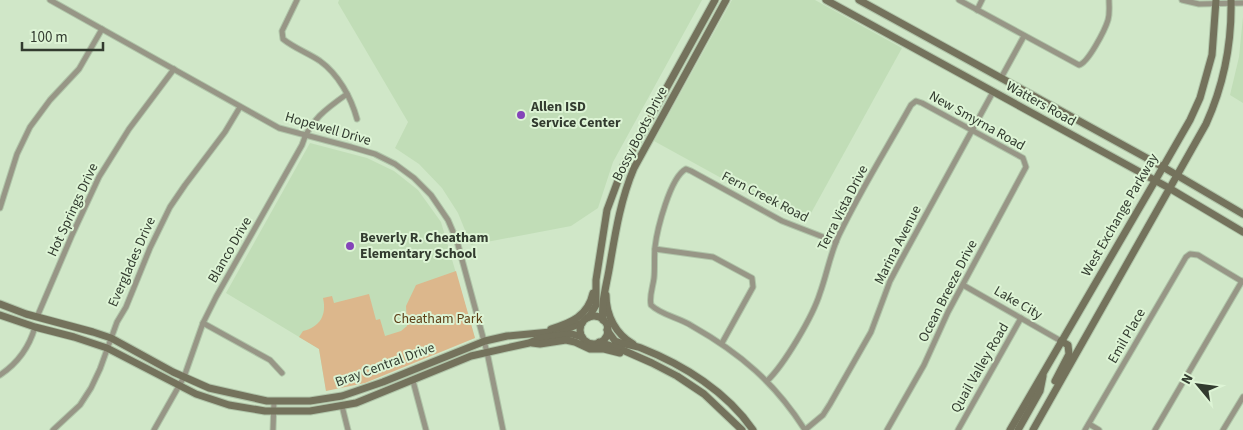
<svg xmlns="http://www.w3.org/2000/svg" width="1243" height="430" font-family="'Source Sans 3',sans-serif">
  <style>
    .built { fill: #c1ddb7 }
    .green { fill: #dcb78c }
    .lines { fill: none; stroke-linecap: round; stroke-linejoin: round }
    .street-casing { stroke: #b0c5a9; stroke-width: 7 }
    .secondary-casing { stroke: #b0c5a9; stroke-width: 9 }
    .street { stroke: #979686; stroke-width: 5 }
    .secondary { stroke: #74725c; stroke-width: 7 }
    .poi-dot { fill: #8444b9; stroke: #ddf4d5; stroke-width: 2 }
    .labels { text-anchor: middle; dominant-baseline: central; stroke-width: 4; stroke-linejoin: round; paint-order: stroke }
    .street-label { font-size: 14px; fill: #323b2f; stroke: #ddf4d5 }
    .poi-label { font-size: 14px; font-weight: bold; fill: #323b2f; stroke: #ddf4d5; text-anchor: start }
    .park-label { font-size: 14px; fill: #5d3f17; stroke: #ddf4d5 }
  </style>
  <rect width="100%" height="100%" fill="#d0e7c8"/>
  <g class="built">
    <polygon points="339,0 702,0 613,162 598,208 571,226 471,245 458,213 442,188 419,164 395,148 408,122 338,3"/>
    <polygon points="732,0 815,0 902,48 805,224 654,141"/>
    <polygon points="1243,17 1243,103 1230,95 1239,57"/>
    <polygon points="310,143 367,158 394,171 418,190 441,222 475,338 326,391 319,349 226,293"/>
  </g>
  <path class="green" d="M456 271 475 338 365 383 326 391 319 349 299 337 303 331C320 327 327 315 323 298L332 296 334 303 369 294 376 320 380 319 385 336 401 331 407 326 406 306 416 285Z"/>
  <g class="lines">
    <defs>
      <g id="street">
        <polyline points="50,0 279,128 351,147 375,154 395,164 414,178 431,195 448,220 457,241 487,352 503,430"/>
        <path d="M297 0 282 31 283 39C294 48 308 53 320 61 338 74 351 97 357 119"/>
        <path d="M959 0 1079 65C1088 63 1105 30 1108 20 1110 13 1109 7 1109 0"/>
        <polyline points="1182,0 1199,4 1243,3"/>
        <polyline points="977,10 982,0"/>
        <polyline points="1001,78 1024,36"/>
        <polyline points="0,208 17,154 30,127 50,100 79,69 102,29"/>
        <polyline points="655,249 713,257 752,278 753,287 722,343"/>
        <polyline points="963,285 1061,341"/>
        <polyline points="37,317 72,235 99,177 129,129 174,69"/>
        <polyline points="203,323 270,360 282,373"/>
        <path d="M0 375C18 363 29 348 35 327"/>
        <polyline points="413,381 426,430"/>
        <path d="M767 381C784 365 813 316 820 293 827 274 830 254 839 235 860 191 887 148 911 105L916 101 922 103 1023 158 1026 167 948 312 924 365 887 430"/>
        <polyline points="342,406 348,430"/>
        <polyline points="1089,424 1099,430"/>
        <polyline points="53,430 80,405 91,388 100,369 117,322 126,307 150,248 170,207 185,185 225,132 240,107"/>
        <path d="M154 430 184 377 203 323 216 297 302 145C309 121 327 108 347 94"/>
        <polyline points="273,430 274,401"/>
        <path d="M805 430C775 383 740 353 692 326 680 318 661 315 651 305 649 296 653 287 654 278 655 268 654 258 655 247 657 230 670 177 686 169L691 171 782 221 836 242"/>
        <polyline points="805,430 823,415 830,404 871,332 890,281 900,262 993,92"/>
        <polyline points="958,430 1021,318"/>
        <polyline points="1085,430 1186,257 1190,254 1198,255 1243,282"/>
        <polyline points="1155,430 1242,281"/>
        <polyline points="1223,430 1243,397"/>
      </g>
      <g id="secondary">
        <polyline points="826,0 1169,188 1243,232"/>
        <polyline points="859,0 1163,167 1243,214"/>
        <path d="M606 295C606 316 616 334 633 344"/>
        <polyline points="0,304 26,314 93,332 111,338 173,372 209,388 267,401 310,401 342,396 383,382 485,341 507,336 561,331 582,323"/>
        <polyline points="0,315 35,327 74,337 107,348 196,394 229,405 265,411 310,411 356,403 471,356 529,343 541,338 572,334 582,337"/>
        <circle cx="594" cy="330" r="14"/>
        <polyline points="589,317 596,305 596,280 607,210 623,167 715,0"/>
        <path d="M603 320C601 303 606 287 609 270 615 235 620 201 634 168L726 0"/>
        <path d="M551 329C571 323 588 316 593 293"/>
        <path d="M607 330 615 341C624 345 633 345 641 348 684 365 727 392 753 430"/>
        <polyline points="599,342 618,348 652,363 677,376 704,394 742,430"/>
        <polyline points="532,343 540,344 566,340 575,342 590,349 604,349 620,353"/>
        <polyline points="1055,381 1069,354 1068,345 1061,341"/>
        <polyline points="1010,430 1155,181 1190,120 1200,98 1212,55 1216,0"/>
        <polyline points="1018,430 1040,391 1043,376"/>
        <path d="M1033 430 1206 124C1224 84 1232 44 1231 0"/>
      </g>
    </defs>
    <use href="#street" class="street-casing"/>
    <use href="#secondary" class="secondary-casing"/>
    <use href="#street" class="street"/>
    <use href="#secondary" class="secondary"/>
  </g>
  <g class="poi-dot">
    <circle cx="521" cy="115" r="5"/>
    <circle cx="350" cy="246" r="5"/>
  </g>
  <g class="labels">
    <g class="street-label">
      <text transform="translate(1041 104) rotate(29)">Watters Road</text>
      <text transform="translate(977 121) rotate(29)">New Smyrna Road</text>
      <text transform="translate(328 129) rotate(16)">Hopewell Drive</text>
      <text transform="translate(640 134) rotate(-63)">Bossy Boots Drive</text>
      <text transform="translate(765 197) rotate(27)">Fern Creek Road</text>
      <text transform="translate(843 208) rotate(-63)">Terra Vista Drive</text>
      <text transform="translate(73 210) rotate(-65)">Hot Springs Drive</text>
      <text transform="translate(1120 215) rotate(-60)">West Exchange Parkway</text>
      <text transform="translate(898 245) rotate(-63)">Marina Avenue</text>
      <text transform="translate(230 250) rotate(-60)">Blanco Drive</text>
      <text transform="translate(132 262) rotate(-66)">Everglades Drive</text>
      <text transform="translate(948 291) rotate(-63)">Ocean Breeze Drive</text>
      <text transform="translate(1018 303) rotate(30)">Lake City</text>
      <text transform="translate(1127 336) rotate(-60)">Emil Place</text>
      <text transform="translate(385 365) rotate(-20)">Bray Central Drive</text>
      <text transform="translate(980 368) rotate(-60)">Quail Valley Road</text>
    </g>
    <g class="poi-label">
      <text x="531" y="107">Allen ISD<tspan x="531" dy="16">Service Center</tspan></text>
      <text x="360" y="238">Beverly R. Cheatham<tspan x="360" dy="16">Elementary School</tspan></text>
    </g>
    <g class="park-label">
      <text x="438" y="319">Cheatham Park</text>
    </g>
  </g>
  <g transform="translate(1198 385) rotate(299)" stroke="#ddf4d5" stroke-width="4" paint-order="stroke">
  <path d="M0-4L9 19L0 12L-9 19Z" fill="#323b2f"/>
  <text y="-8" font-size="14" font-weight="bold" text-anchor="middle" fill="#323b2f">N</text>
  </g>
  <path d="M22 42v8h81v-8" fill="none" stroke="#323b2f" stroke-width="2.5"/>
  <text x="30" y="42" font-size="15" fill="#323b2f" stroke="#ddf4d5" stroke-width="4" paint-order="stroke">100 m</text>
</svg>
